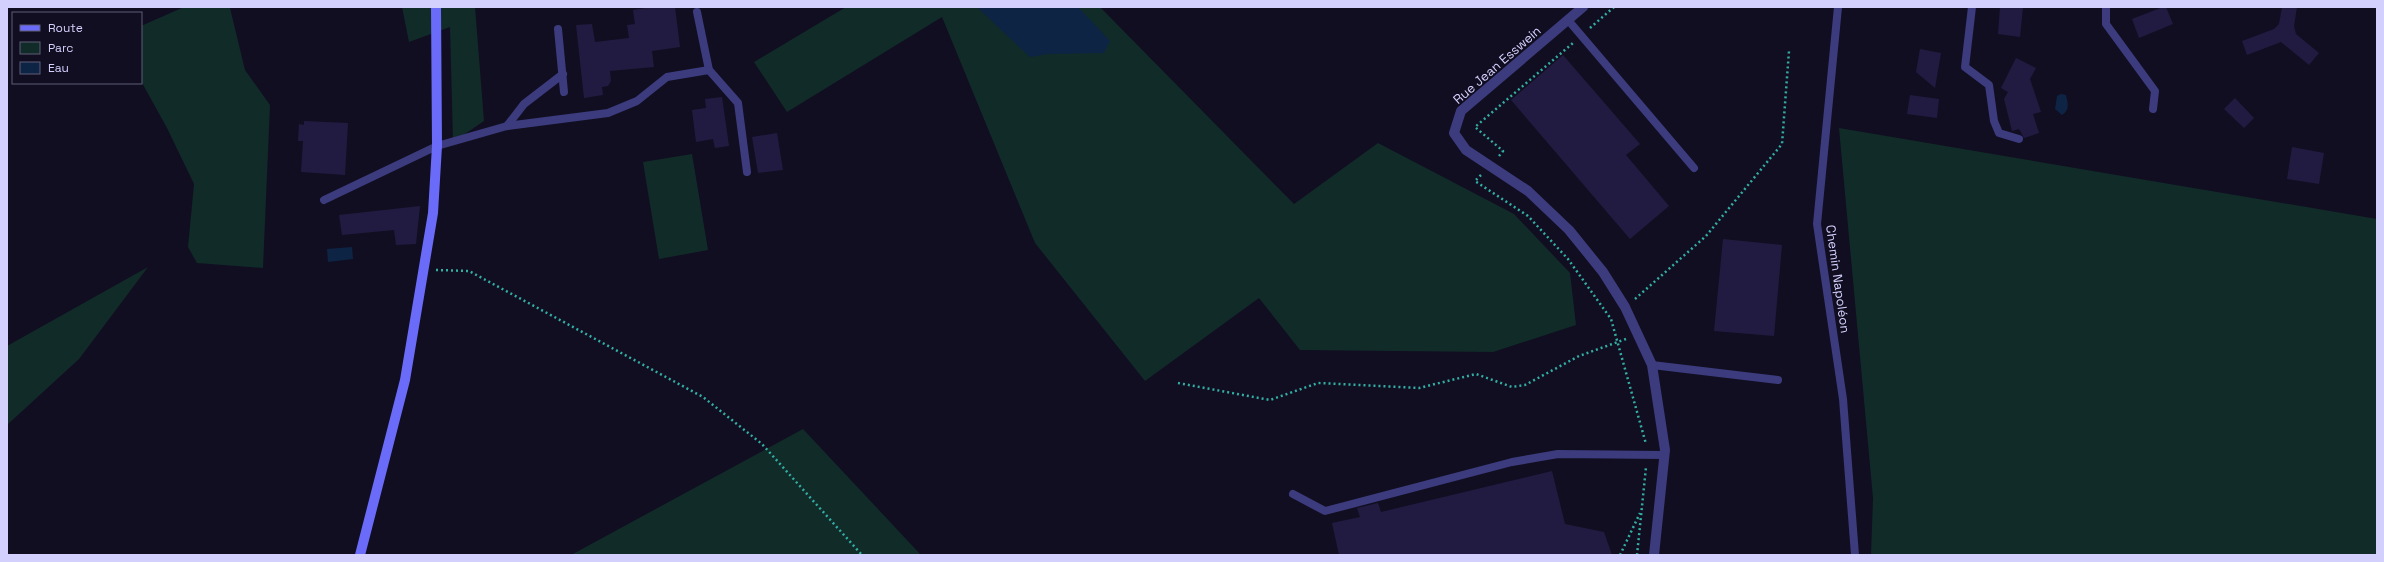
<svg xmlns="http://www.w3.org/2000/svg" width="2384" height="562" font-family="'Space Grotesk',sans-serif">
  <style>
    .green { fill: #112b29 }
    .water { fill: #0e2445 }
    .building { fill: #221b41 }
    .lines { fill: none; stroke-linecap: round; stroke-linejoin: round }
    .path { stroke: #33aea4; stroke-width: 2.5; stroke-dasharray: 2 3; stroke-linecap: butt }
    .lane { stroke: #3c3b7e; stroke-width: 8 }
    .street { stroke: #3c3b7e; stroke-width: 10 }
    .secondary { stroke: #6b6bf9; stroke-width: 10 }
    .labels { text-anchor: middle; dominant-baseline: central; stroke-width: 3; stroke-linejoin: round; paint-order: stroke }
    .street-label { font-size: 13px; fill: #d4d0fd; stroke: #110e21 }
  </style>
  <rect width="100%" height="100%" fill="#110e21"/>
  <g class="green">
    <polygon points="184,7 230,8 245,70 270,105 263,268 197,263 188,247 194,184 167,128 141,81 141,26"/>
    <polygon points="402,7 475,7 484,121 453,142 450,27 409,42"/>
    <polygon points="846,7 1100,7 1294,204 1378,143 1514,214 1570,273 1576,325 1493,352 1300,350 1259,298 1145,381 1035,243 942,17 787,112 754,62"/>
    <polygon points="1839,128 2377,219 2377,555 1871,555 1873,498"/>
    <polygon points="692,154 708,250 659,259 643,162"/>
    <polygon points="148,267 79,359 7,425 7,346"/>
    <polygon points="803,429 921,555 571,555"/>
  </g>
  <g class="water">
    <polygon points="977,7 1078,7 1110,41 1104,53 1047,54 1030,57"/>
    <path d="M2061 94 2066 95C2067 102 2071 109 2062 115L2055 109 2057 96Z"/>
    <polygon points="352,247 353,259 328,262 327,249"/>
  </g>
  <g class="building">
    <polygon points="652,7 675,7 680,47 652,51 654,67 610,71 611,81 608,86 602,87 603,95 584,98 576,25 592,24 595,42 629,38 627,25 635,24 633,10"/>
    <polygon points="2000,7 2023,7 2020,37 1998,34"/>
    <polygon points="2163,7 2166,7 2173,24 2139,38 2132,19"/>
    <polygon points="2282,7 2297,7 2294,26 2296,34 2319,53 2309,65 2281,42 2247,55 2242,41 2274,29 2279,24"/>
    <polygon points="1920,49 1941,53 1935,88 1916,72"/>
    <polygon points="1563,55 1640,144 1626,155 1669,206 1630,239 1511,100"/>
    <polygon points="2016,58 2036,68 2030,79 2041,112 2033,114 2039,133 2024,138 2019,129 2012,131 2004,99 2008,92 2001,88"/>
    <polygon points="1910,95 1939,99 1937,118 1907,114"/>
    <polygon points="722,97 729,146 715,148 713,139 696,142 692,110 706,108 705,99"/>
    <polygon points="2235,98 2254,118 2244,128 2224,109"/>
    <polygon points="304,121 348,123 345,175 301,172 303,141 298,141 299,124 304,125"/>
    <polygon points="777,133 783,170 758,173 752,137"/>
    <polygon points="2292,147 2324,153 2319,184 2287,179"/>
    <polygon points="420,206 416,244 396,245 394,230 342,235 339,215"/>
    <polygon points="1723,239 1782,245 1774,336 1714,331"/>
    <polygon points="1552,471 1565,524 1604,532 1612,555 1339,555 1332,523 1360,517 1357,508 1378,503 1381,512"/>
  </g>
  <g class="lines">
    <g class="path">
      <polyline points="1590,28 1614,7"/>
      <polyline points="1499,156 1503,151 1475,127 1573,43"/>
      <polyline points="1481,175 1475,181 1528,216 1568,259 1611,319 1646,444"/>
      <polyline points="436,270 469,271 703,397 762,444 862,555"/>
      <polyline points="1635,299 1706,236 1782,144 1789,51"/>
      <polyline points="1178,383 1270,400 1318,383 1419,388 1476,374 1512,387 1525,385 1579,356 1626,339"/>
      <polyline points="1620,555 1640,513"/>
      <polyline points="1637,555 1646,467"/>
    </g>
    <g class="lane">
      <polyline points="1838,7 1817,224 1843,399 1855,555"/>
      <polyline points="1972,7 1965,67 1989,85 1994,121 1999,133 2019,139"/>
      <polyline points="2106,7 2106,24 2155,91 2153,109"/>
      <polyline points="697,12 709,70 738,103 747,172"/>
      <polyline points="1568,20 1694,168"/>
      <polyline points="558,29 564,92"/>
      <polyline points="507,126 524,104 563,74"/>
      <polyline points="324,200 437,146 507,126 608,113 637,101 667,77 709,70"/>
      <polyline points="1652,365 1778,380"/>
      <polyline points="1293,494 1325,511 1512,462 1558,454 1665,455"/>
    </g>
    <polyline class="street" points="1583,7 1461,111 1454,133 1466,150 1528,191 1569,230 1603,272 1625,307 1652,365 1665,450 1654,555"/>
    <polyline class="secondary" points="360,555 405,380 433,213 437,146 436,7"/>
  </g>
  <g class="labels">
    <g class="street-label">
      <text transform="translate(1497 65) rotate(-41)">Rue Jean Esswein</text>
      <text transform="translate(1838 279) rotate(82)">Chemin Napoléon</text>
    </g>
  </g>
  <rect width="2384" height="562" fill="none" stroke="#d4d0fd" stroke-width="16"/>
  <rect x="12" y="12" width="130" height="72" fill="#110e21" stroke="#5f5c79"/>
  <rect x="20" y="25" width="20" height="6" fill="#6b6bf9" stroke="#5f5c79"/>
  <text x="48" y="32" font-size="12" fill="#d4d0fd">Route</text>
  <rect x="20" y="42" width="20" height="12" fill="#112b29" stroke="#5f5c79"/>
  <text x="48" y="52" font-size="12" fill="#d4d0fd">Parc</text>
  <rect x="20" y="62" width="20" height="12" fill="#0e2445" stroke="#5f5c79"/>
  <text x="48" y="72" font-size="12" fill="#d4d0fd">Eau</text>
</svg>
